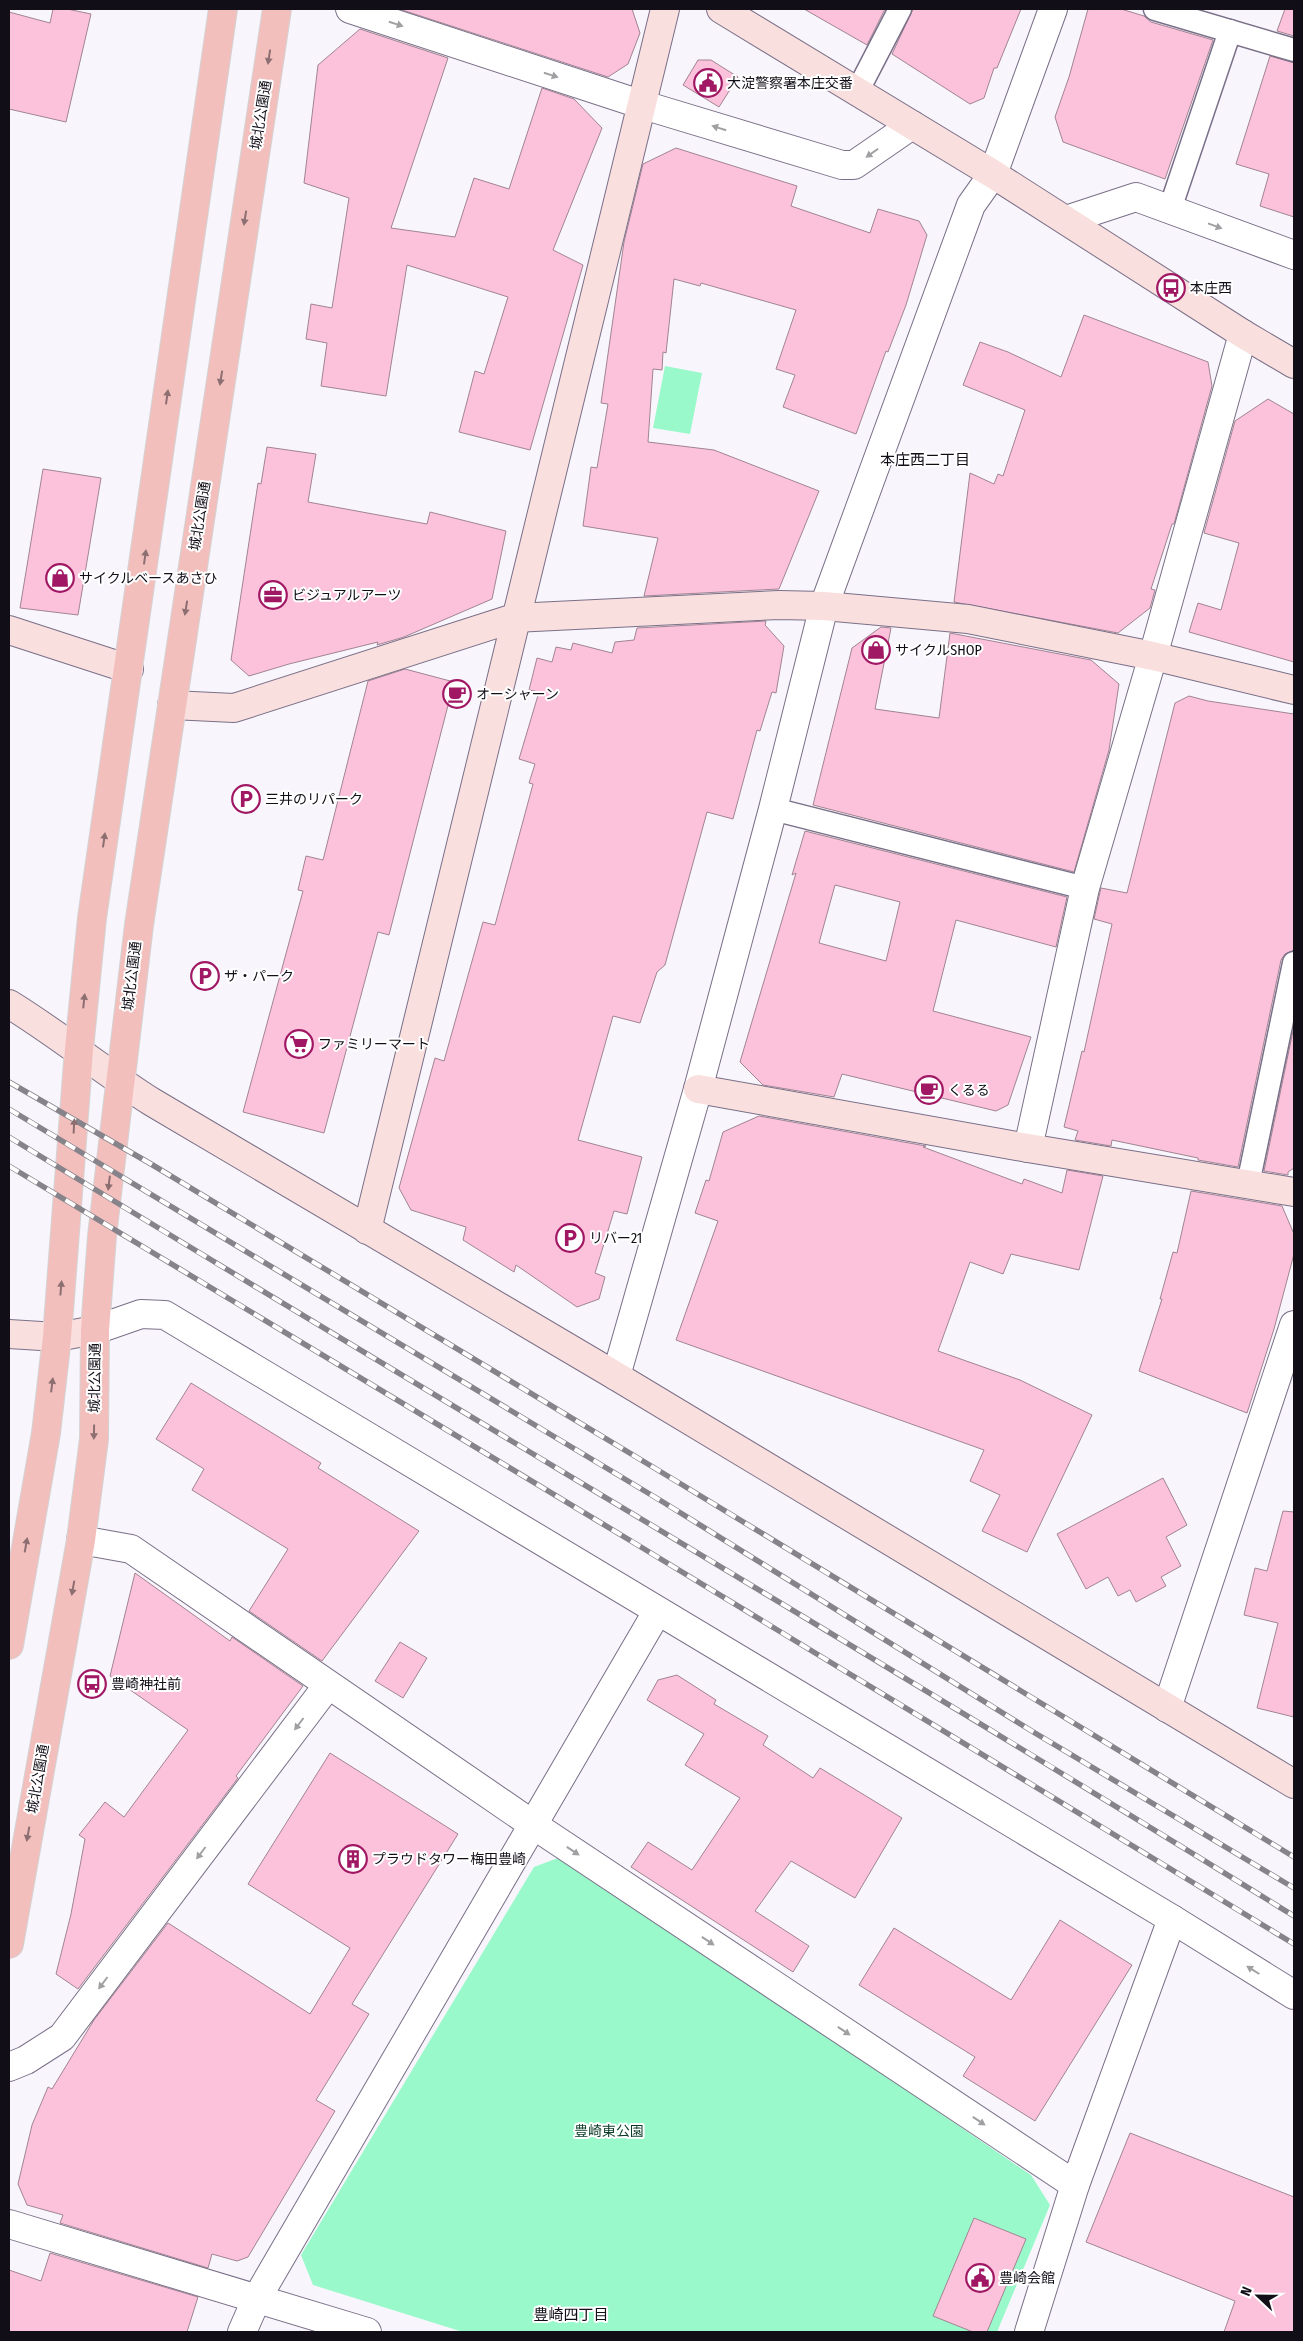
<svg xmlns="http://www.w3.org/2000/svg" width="1303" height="2341" font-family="'Fira Sans Condensed','Noto Sans JP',sans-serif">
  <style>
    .green { fill: #9af9ca }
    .building { fill: #fcc2db; stroke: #a18491; fill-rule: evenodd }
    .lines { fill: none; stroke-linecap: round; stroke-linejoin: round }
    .lane-casing { stroke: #7a6f88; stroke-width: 25 }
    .street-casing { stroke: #7a6f88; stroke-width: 30 }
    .secondary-casing { stroke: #7a6f88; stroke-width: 30 }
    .primary-casing { stroke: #d4d4d5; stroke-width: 30 }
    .lane { stroke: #fff; stroke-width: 22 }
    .street { stroke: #fff; stroke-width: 28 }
    .secondary { stroke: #f9dfde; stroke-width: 28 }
    .primary { stroke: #f2bfbd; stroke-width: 28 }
    .rail-casing { stroke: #86838a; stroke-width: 5.5 }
    .rail { stroke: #fff; stroke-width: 4; stroke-dasharray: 11; stroke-linecap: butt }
    .oneway { fill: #a09fa2 }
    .oneway2 { fill: #8d6f72 }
    .labels { text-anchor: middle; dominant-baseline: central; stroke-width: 4; stroke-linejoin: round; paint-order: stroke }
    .poi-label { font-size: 14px; fill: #120e17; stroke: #fff; text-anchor: start }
    .street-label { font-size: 14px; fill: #120e17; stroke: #fff }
    .park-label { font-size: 14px; fill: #0c3b28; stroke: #fff }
    .neighbourhood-label { font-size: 15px; fill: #120e17; stroke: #fff }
  </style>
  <rect width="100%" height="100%" fill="#f8f6fc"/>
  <g class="green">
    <polygon points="665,366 702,373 690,434 653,428"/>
    <polygon points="563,1856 1031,2175 1050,2205 997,2332 463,2332 313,2285 301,2255 534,1867"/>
  </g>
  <g class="building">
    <polygon points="53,9 67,9 91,14 66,122 9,109 9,12 50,23"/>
    <polygon points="399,9 632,9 640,33 628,64 608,77"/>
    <polygon points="804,9 885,9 867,45"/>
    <polygon points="913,9 1021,9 997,68 994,68 984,98 970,104 892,54"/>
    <polygon points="1088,9 1121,9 1144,16 1151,22 1213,40 1165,179 1063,142 1055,117 1069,77"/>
    <polygon points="1285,9 1294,9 1294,36 1277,31"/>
    <polygon points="360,29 448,58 391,228 455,237 474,178 509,189 542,88 574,99 602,128 553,250 583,265 530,450 459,432 475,371 484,374 508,297 407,265 386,396 321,386 327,343 306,339 311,304 332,308 349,198 304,183 318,65"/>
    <polygon points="1270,56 1294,63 1294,217 1260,206 1269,174 1236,164"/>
    <polygon points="698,60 711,60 738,77 719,107 683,85"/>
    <polygon points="676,148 797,186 791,206 870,233 878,209 919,221 927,235 906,305 888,352 886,351 856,434 783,407 795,375 776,369 796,310 701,283 700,286 674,279 666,353 663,352 662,370 653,369 648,442 714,450 819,491 779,589 644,596 658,538 583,526 591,467 597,468 608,404 601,403 624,242 643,164"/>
    <polygon points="1084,315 1208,362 1212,386 1174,524 1172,524 1151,589 1155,590 1150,608 1118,633 954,602 970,473 994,484 998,474 1003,476 1025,410 963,385 980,342 1008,352 1061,377"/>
    <polygon points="1268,399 1294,414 1294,662 1189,632 1198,603 1221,610 1239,543 1204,533 1235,421"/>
    <polygon points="267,447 316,454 308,502 427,524 430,512 506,531 492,599 404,637 377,645 378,642 289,664 249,676 231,660 258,483 261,484"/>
    <polygon points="43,469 101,478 78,615 20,608"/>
    <polygon points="766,621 765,625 784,646 776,693 772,692 760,731 757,730 733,819 707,812 665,965 657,972 640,1023 613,1016 578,1140 642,1157 627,1214 614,1211 595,1273 605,1277 599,1299 577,1307 516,1265 514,1272 463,1240 466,1227 411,1210 399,1188 435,1058 444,1061 483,922 495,925 533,784 529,783 535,764 519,759 539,692 529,690 537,658 552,662 556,647 571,650 573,643 612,653 615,642 634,640 637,628"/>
    <polygon points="881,627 891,628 875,709 939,718 950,633 1091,660 1119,684 1109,750 1074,872 813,805 852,648"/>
    <polygon points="405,669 454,682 389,935 378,932 324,1133 243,1112 303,891 298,890 306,856 323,860 368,681"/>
    <polygon points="1189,696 1208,701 1294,714 1294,950 1285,954 1281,960 1238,1167 1198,1160 1198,1158 1112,1140 1111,1146 1075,1140 1078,1131 1064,1127 1082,1051 1084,1052 1112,924 1094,919 1100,892 1101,888 1127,893 1175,703"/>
    <path d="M805 831 1067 897 1056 947 956 920 933 1011 1031 1037 1008 1105 996 1111 842 1074 834 1097 763 1085 740 1062 796 873 792 875ZM835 885 900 902 886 961 819 943Z"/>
    <polygon points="1294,1026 1294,1168 1288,1172 1288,1175 1264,1171"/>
    <polygon points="759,1116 926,1146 923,1147 1022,1184 1024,1179 1062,1193 1067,1170 1103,1176 1079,1270 1011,1254 1003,1274 970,1262 938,1351 1020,1380 1092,1415 1027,1552 982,1531 1000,1495 970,1481 984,1450 676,1340 718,1221 695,1213 706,1180 709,1181 723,1132"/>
    <polygon points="1191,1191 1282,1206 1294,1234 1294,1254 1274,1329 1247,1413 1139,1371 1162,1299 1160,1299 1173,1252 1177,1253"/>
    <polygon points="191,1383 321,1463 318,1468 419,1531 322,1661 249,1611 288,1549 192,1490 204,1469 156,1439"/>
    <polygon points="1163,1478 1187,1525 1166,1537 1181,1566 1161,1577 1166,1586 1136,1602 1130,1590 1118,1596 1108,1577 1086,1589 1057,1534"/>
    <polygon points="1283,1511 1294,1512 1294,1717 1257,1708 1278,1623 1244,1615 1255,1568 1267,1571"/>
    <polygon points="135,1573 230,1641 232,1637 303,1686 236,1776 238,1778 78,1989 56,1974 71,1914 85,1839 79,1835 105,1802 124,1817 188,1730 110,1676"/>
    <polygon points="400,1642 427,1658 403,1698 375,1681"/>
    <polygon points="677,1675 716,1700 714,1704 768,1736 763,1745 813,1778 820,1768 902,1818 855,1898 791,1861 755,1911 809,1946 793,1972 631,1867 648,1842 692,1870 740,1798 685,1765 704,1734 647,1700 658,1680"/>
    <polygon points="330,1753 458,1834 352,2004 369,2014 316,2100 335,2111 248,2257 237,2261 212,2254 208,2268 60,2223 63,2215 27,2205 18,2184 32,2125 48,2087 52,2089 94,2020 168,1923 310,2014 350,1948 248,1884"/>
    <polygon points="1060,1920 1132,1965 1035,2121 963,2076 975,2057 859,1985 894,1928 1011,2000"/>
    <polygon points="1130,2133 1294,2197 1294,2332 1224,2332 1235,2301 1086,2242"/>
    <polygon points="974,2218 1026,2239 987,2332 973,2332 933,2316"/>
    <polygon points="50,2253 198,2297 187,2332 9,2332 9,2270 41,2281"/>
  </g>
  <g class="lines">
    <defs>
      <g id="lane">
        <polyline points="1155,9 1294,50"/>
        <polyline points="857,92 900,9"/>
        <polyline points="1170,209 1230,31"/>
        <polyline points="773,809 1085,888"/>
        <polyline points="1248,1184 1294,963"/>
      </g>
      <g id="street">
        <polyline points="350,9 640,104 842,165 854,165 912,125"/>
        <polyline points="1066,220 1136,197 1294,255"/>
        <polyline points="1028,1148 1085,888 1153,656 1243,334"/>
        <polyline points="95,1330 141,1314 165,1315 1172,1919 1294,1995"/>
        <polyline points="616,1376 698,1089 773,809 824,606 971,205 993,174 1053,9"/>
        <polyline points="81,1540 131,1549 532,1824 1075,2185"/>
        <polyline points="1167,1708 1294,1325"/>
        <polyline points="9,2067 26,2060 62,2037 328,1685"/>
        <polyline points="9,2224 367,2332"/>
        <polyline points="242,2332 257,2298 657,1612"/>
        <polyline points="1029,2332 1075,2185 1172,1919"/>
      </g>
      <g id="secondary">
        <polyline points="721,9 993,174 1243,334 1294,364"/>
        <polyline points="9,630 129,669"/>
        <polyline points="172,705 234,708 514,618 779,605 824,606 968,619 1153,656 1294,690"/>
        <path d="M9 1004C58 1034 103 1071 152 1102L616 1376 1294 1784"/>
        <polyline points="698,1089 1028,1148 1294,1192"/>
        <polyline points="367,1230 665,9"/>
        <polyline points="9,1334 57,1337 95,1330"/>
      </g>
      <g id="primary">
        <polyline points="9,1645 46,1433 57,1337 79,1049 92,918 223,9"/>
        <polyline points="9,1944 81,1540 94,1439 95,1330 102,1236 139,925 277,9"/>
      </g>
    </defs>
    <use href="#lane" class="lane-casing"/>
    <use href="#street" class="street-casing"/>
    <use href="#secondary" class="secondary-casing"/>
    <use href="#primary" class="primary-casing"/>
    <use href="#lane" class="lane"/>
    <use href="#street" class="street"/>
    <use href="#secondary" class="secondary"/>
    <use href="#primary" class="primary"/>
    <defs>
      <g id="rail">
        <polyline points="9,1082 151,1164 676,1481 1294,1857"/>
        <polyline points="9,1109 663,1502 1035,1733 1294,1888"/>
        <path d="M9 1137C436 1398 868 1652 1294 1916"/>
        <polyline points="9,1166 636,1544 1294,1944"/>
      </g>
    </defs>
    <use href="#rail" class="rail-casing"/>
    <use href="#rail" class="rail"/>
  </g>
  <defs><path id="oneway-solid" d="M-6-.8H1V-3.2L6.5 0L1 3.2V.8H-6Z" transform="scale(1.25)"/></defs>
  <g class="oneway">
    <use href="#oneway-solid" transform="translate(396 24) rotate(18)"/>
    <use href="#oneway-solid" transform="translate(551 75) rotate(18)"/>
    <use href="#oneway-solid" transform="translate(719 128) rotate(-163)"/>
    <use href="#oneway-solid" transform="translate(872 153) rotate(145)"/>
    <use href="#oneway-solid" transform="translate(1215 226) rotate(20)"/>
    <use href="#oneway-solid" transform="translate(299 1724) rotate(127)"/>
    <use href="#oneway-solid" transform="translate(573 1851) rotate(34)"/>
    <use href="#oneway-solid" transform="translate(201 1853) rotate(127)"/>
    <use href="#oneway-solid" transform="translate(708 1941) rotate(34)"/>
    <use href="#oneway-solid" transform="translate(1253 1970) rotate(-148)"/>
    <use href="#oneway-solid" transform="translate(103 1983) rotate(127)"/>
    <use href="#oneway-solid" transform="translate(844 2031) rotate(34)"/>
    <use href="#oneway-solid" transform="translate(979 2121) rotate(34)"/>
  </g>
  <g class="oneway2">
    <use href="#oneway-solid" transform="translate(269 57) rotate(99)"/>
    <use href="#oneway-solid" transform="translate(245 218) rotate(99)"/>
    <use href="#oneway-solid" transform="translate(221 378) rotate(99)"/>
    <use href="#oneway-solid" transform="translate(167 397) rotate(-82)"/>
    <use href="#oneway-solid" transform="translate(145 557) rotate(-82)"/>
    <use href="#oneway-solid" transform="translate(186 608) rotate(99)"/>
    <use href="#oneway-solid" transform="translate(104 840) rotate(-82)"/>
    <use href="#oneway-solid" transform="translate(84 1001) rotate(-84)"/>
    <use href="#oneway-solid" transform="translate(74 1126) rotate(-87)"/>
    <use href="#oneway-solid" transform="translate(109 1183) rotate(97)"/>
    <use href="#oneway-solid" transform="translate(61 1288) rotate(-85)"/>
    <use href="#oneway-solid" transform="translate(52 1385) rotate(-83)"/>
    <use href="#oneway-solid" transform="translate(94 1432) rotate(91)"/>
    <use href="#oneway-solid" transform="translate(26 1545) rotate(-80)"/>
    <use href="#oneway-solid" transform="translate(73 1588) rotate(100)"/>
    <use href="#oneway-solid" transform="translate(28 1834) rotate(100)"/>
  </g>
  <defs>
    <symbol id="civic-ring" viewBox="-11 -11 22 22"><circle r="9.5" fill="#fff" stroke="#a01763" stroke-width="1.5"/><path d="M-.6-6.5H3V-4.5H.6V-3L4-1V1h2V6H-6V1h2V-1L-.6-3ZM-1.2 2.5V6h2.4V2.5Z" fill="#a01763"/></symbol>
    <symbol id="bus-ring" viewBox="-11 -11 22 22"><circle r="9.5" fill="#fff" stroke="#a01763" stroke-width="1.5"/><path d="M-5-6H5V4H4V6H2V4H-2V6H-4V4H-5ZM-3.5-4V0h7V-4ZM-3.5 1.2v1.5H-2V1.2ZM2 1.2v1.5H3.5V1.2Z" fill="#a01763"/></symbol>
    <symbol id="shop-ring" viewBox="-11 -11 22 22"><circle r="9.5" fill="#fff" stroke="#a01763" stroke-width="1.5"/><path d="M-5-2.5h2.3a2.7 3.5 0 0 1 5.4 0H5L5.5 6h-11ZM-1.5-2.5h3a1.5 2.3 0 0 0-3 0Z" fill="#a01763"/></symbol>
    <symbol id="office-ring" viewBox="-11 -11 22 22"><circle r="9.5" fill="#fff" stroke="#a01763" stroke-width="1.5"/><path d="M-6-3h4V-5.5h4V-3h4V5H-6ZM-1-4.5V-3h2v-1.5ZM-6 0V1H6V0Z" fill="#a01763"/></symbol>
    <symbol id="cafe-ring" viewBox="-11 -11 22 22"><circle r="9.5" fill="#fff" stroke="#a01763" stroke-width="1.5"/><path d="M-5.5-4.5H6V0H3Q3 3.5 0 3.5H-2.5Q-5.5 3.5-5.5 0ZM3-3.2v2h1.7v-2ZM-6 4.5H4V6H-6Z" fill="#a01763"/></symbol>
    <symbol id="parking-ring" viewBox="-11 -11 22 22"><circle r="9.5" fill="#fff" stroke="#a01763" stroke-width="1.5"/><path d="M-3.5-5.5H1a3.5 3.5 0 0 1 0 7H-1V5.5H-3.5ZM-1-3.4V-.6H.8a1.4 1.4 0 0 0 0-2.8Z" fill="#a01763"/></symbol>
    <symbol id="supermarket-ring" viewBox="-11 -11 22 22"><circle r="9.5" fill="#fff" stroke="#a01763" stroke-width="1.5"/><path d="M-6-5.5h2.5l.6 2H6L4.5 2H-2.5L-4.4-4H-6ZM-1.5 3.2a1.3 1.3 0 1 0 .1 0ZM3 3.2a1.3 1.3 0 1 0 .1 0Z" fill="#a01763"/></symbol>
    <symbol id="building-ring" viewBox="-11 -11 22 22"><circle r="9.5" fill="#fff" stroke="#a01763" stroke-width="1.5"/><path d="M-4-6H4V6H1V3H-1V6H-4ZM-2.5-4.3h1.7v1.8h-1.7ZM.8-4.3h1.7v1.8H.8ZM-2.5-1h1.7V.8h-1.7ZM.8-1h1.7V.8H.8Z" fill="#a01763"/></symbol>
  </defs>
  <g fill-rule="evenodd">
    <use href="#civic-ring" x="692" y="67" width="32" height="32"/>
    <use href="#bus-ring" x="1155" y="272" width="32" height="32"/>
    <use href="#shop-ring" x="44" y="562" width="32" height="32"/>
    <use href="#office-ring" x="257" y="579" width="32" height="32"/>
    <use href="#shop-ring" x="860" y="634" width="32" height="32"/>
    <use href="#cafe-ring" x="441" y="678" width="32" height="32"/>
    <use href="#parking-ring" x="230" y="783" width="32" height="32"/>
    <use href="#parking-ring" x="189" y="960" width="32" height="32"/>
    <use href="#supermarket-ring" x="283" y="1028" width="32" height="32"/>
    <use href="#cafe-ring" x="913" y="1074" width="32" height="32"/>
    <use href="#parking-ring" x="554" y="1222" width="32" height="32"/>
    <use href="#bus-ring" x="76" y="1668" width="32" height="32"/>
    <use href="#building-ring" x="337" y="1843" width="32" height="32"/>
    <use href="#civic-ring" x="964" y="2262" width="32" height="32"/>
  </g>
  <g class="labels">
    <g class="poi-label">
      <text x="727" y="83">大淀警察署本庄交番</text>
      <text x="1190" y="288">本庄西</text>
      <text x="79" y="578">サイクルベースあさひ</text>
      <text x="292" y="595">ビジュアルアーツ</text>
      <text x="895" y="650">サイクルSHOP</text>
      <text x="476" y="694">オーシャーン</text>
      <text x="265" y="799">三井のリパーク</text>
      <text x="224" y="976">ザ・パーク</text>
      <text x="318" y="1044">ファミリーマート</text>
      <text x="948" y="1090">くるる</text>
      <text x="589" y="1238">リバー21</text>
      <text x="111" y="1684">豊崎神社前</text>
      <text x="372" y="1859">プラウドタワー梅田豊崎</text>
      <text x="999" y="2278">豊崎会館</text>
    </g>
    <g class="street-label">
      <text transform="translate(261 115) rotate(-81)">城北公園通</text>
      <text transform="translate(200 516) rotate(-81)">城北公園通</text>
      <text transform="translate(132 976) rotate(-83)">城北公園通</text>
      <text transform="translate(95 1378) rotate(-89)">城北公園通</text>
      <text transform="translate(38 1779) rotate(-80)">城北公園通</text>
    </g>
    <g class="park-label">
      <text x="609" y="2131">豊崎東公園</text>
    </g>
    <g class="neighbourhood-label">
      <text x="925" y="460">本庄西二丁目</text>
      <text x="571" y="2315">豊崎四丁目</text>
    </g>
  </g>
  <rect width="1303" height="2341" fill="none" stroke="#120e17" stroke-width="20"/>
  <g transform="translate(1258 2296) rotate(292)" stroke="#ffffff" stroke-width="4" paint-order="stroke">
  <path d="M0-4L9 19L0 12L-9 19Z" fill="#120e17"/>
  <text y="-8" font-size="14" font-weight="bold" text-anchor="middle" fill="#120e17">N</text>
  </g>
</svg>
